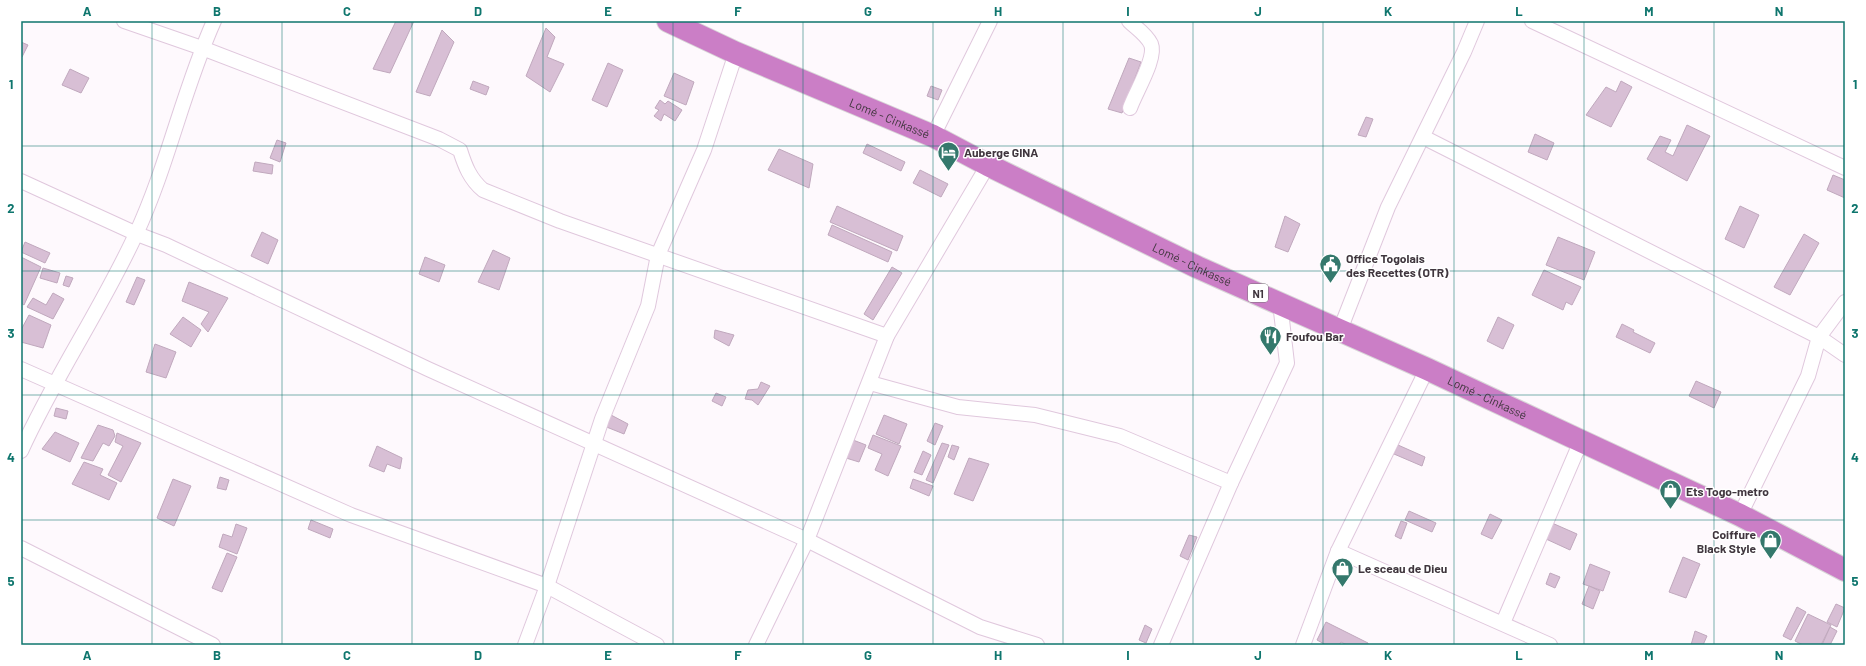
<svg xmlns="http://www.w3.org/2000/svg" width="1866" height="666" font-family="Barlow,sans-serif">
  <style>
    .building { fill: #d8bfd5; stroke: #c0a8bd }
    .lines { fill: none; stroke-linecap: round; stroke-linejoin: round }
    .minor-casing { stroke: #e0c8dd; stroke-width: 16 }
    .trunk-casing { stroke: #d9d7d8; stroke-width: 24 }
    .minor { stroke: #fff; stroke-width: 14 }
    .trunk { stroke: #cb7ec6; stroke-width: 22 }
    .grid { fill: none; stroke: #0f766e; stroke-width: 1; stroke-opacity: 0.55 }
    .labels { text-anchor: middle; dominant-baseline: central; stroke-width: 3; stroke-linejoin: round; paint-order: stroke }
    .shield { fill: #fff; stroke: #797278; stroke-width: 1 }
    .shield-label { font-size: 11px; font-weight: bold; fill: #40363e }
    .street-label { font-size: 12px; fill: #40363e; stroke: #fff }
    .poi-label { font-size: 12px; font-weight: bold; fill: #40363e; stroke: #fff; text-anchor: start }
    .neatline { fill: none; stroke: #0f766e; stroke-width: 1.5 }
    .grid-label { font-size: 13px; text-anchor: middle; font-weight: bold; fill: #0f766e }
  </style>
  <rect width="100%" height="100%" fill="#fef9fd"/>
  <g class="building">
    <polygon points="396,21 414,21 390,73 373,69"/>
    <polygon points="546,28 555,37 547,57 564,64 550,92 526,76"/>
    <polygon points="442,30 454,42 430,96 416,92"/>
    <polygon points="21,42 28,45 22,57 21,56"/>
    <polygon points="1129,58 1141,62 1122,113 1108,109"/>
    <polygon points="608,63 623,70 607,107 592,100"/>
    <polygon points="70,69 89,78 81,93 62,85"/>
    <polygon points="674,73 694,82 686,105 664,96"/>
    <polygon points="473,81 489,87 486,95 470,89"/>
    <polygon points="1621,81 1632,87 1611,127 1586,115 1606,87 1616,92"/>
    <polygon points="931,86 942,90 938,100 927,96"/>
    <polygon points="660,100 665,104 668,101 682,110 675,121 664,114 661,121 654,116 659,110 655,108"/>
    <polygon points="1366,117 1373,119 1366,137 1358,135"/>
    <polygon points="1687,125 1710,136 1687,181 1647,159 1660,136 1671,140 1665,152 1673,156"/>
    <polygon points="1535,134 1554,143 1547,160 1528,152"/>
    <polygon points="277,140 286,143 280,162 270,158"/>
    <polygon points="867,144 905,162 901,171 863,153"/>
    <polygon points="779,149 813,164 809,188 768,170"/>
    <polygon points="255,162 273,165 272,174 253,171"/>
    <polygon points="920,170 948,184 941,197 913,183"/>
    <polygon points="1833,175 1845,180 1845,198 1827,190"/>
    <polygon points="837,206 903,236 897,251 830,222"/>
    <polygon points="1740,206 1759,215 1744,248 1725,239"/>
    <polygon points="1285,216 1300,224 1288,252 1275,247"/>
    <polygon points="832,225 892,252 888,262 828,235"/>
    <polygon points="262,232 278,240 268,264 251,256"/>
    <polygon points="1804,234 1819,243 1790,295 1774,287"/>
    <polygon points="1558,237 1595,252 1584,280 1546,265"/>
    <polygon points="25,242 50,253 45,263 21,252"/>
    <polygon points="493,250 510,258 499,290 478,282"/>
    <polygon points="21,257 41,267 24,305 21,303"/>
    <polygon points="425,257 445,265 439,282 419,274"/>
    <polygon points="892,267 902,273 873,320 864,314"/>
    <polygon points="43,268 60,273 57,283 40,278"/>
    <polygon points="1544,270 1581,287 1572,305 1566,302 1563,310 1532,295"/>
    <polygon points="66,276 73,278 69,287 63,285"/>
    <polygon points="137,277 145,280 134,305 126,302"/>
    <polygon points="189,282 228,298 208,332 201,324 209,312 182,301"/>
    <polygon points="53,293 64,299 53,319 27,307 33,298 46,305"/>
    <polygon points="29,315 51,325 43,348 21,342 21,330"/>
    <polygon points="183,317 201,330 191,347 170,334"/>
    <polygon points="1498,317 1514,325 1503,349 1487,341"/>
    <polygon points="1622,324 1634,330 1633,332 1655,343 1650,353 1616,337"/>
    <polygon points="715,330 734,335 729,346 714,338"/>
    <polygon points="155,344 176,352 166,378 146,372"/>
    <polygon points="1696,381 1721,392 1714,408 1689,396"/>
    <polygon points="761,382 770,386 758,405 752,400 745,399 748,390 758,389"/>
    <polygon points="716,393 726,397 722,406 712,401"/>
    <polygon points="56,408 68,411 66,419 54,416"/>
    <polygon points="611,415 628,424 624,434 604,426"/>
    <polygon points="884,415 907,424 899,444 876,434"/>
    <polygon points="935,423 943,426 935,445 927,441"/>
    <polygon points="98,425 113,430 115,436 109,446 103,443 93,461 81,458"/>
    <polygon points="55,432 79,443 70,462 42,449"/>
    <polygon points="117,433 141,443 121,482 108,475 123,446 115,442"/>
    <polygon points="873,435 901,446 888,476 875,470 882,454 868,448"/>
    <polygon points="853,440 866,445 859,462 846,458"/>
    <polygon points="942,443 949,445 933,483 926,480"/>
    <polygon points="952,445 959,447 954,460 948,457"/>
    <polygon points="1398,445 1425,457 1422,466 1394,454"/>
    <polygon points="377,446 402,458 400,469 387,464 384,472 369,466"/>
    <polygon points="923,451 931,455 922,475 914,472"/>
    <polygon points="969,458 989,464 973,501 954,494"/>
    <polygon points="84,462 103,469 100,475 117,483 109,500 72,484"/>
    <polygon points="220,477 229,480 226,490 217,488"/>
    <polygon points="173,479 191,486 174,526 157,518"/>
    <polygon points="913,479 933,486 929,496 910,488"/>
    <polygon points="1409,511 1436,523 1432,532 1405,520"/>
    <polygon points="1490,514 1502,520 1492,539 1481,534"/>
    <polygon points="311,520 333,529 330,538 308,529"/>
    <polygon points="1401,521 1407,523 1401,539 1395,536"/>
    <polygon points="1552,523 1577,534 1570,550 1546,539"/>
    <polygon points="236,524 247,528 237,554 219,547 223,534 232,537"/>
    <polygon points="1189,535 1197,537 1188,560 1180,556"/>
    <polygon points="227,553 237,557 222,592 212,588"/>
    <polygon points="1683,557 1700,564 1686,598 1669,592"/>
    <polygon points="1590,564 1610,572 1603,591 1583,584"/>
    <polygon points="1550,573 1560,577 1555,588 1546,584"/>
    <polygon points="1589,586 1600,591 1593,609 1582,604"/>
    <polygon points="1836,604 1845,608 1837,627 1827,622"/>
    <polygon points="1797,607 1806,612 1791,640 1783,636"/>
    <polygon points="1808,614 1831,625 1821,645 1803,645 1795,641"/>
    <polygon points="1326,622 1368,643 1368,645 1347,645 1341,642 1339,645 1326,645 1317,640"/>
    <polygon points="1145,625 1152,629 1146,643 1139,640"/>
    <polygon points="1830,627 1837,631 1830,645 1822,645"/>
    <polygon points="1695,631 1707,636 1703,645 1691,645"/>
  </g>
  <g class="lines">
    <defs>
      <g id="minor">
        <path d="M124 21 202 48 439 139 460 150C465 166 470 179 483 190L560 221 887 336"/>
        <path d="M1129 21C1136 28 1146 34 1151 44 1157 58 1135 93 1130 108"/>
        <polyline points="1532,21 1845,168"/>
        <polyline points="933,136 990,21"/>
        <polyline points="1423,137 1819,337 1845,355"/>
        <polyline points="21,181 137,234 166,245 428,369 807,540 980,627 1037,645"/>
        <polyline points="1340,330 1388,207 1464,52 1477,21"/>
        <polyline points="21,369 351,515 547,586 657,645"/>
        <polyline points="870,383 958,407 1035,415 1120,436 1231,483"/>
        <path d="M21 451C55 376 102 308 136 234 168 165 183 90 214 21"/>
        <polyline points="1740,515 1808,376 1819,337 1845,302"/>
        <polyline points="21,548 213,645"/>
        <polyline points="1338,551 1550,645"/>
        <polyline points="1503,623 1581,441"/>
        <polyline points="525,645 547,586 602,419 648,306 658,255 704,150 736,53"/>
        <polyline points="756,645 807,540 887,336 988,165"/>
        <polyline points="1161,645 1231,483 1287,363 1280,303"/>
        <polyline points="1303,645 1338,551 1427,369"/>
      </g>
      <g id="trunk">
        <path id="s1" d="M668 21 736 53 933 136 988 165 1197 267 1427 369 1581 441 1740 515 1845 570"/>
      </g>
    </defs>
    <use href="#minor" class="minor-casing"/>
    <use href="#trunk" class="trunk-casing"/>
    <use href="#minor" class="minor"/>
    <use href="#trunk" class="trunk"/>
  </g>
  <path class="grid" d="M152 21V645M282 21V645M412 21V645M543 21V645M673 21V645M803 21V645M933 21V645M1063 21V645M1193 21V645M1323 21V645M1454 21V645M1584 21V645M1714 21V645M21 146H1845M21 271H1845M21 395H1845M21 520H1845"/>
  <defs>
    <symbol id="hotel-pin" viewBox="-11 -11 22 30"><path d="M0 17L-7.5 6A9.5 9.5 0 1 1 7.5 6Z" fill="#34786c" stroke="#fff"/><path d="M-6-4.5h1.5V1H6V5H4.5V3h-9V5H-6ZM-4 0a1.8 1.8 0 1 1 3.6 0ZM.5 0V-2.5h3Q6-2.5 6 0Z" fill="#fff"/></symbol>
    <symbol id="civic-pin" viewBox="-11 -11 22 30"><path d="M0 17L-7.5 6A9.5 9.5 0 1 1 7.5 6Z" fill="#34786c" stroke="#fff"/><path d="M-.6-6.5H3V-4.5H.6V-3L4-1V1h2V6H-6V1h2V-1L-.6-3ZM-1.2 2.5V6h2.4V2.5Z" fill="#fff"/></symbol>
    <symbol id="restaurant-pin" viewBox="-11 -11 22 30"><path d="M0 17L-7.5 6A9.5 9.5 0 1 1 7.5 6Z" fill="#34786c" stroke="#fff"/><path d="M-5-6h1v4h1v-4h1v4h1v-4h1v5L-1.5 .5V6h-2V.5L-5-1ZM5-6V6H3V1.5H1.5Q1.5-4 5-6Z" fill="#fff"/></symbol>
    <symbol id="shop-pin" viewBox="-11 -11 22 30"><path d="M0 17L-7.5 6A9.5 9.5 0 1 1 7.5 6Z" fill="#34786c" stroke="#fff"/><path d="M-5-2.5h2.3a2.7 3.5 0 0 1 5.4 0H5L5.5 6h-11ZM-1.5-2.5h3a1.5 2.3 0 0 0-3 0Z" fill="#fff"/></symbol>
  </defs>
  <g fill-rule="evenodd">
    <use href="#hotel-pin" x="936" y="140" width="25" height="34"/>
    <use href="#civic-pin" x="1318" y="252" width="25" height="34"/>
    <use href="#restaurant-pin" x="1258" y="324" width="25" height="34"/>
    <use href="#shop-pin" x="1658" y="478" width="25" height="34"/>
    <use href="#shop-pin" x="1758" y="528" width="25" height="34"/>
    <use href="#shop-pin" x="1330" y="556" width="25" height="34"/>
  </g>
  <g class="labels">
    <rect class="shield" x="1248" y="284" width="20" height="18" rx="3"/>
    <g class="shield-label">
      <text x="1258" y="293">N1</text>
    </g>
    <g class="street-label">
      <text stroke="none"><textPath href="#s1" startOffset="242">Lomé - Cinkassé</textPath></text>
      <text stroke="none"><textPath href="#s1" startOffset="578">Lomé - Cinkassé</textPath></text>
      <text stroke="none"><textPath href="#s1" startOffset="902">Lomé - Cinkassé</textPath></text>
    </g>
    <g class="poi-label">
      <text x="964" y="152">Auberge GINA</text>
      <text x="1346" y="258">Office Togolais<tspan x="1346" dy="14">des Recettes (OTR)</tspan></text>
      <text x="1286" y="336">Foufou Bar</text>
      <text x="1686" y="491">Ets Togo-metro</text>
      <text x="1756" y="534" text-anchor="end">Coiffure<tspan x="1756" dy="14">Black Style</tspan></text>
      <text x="1358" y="568">Le sceau de Dieu</text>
    </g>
  </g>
  <rect width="1866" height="666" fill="none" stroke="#ffffff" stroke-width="44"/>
  <rect x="22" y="22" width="1822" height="622" class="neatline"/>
  <g class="grid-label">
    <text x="87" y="16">A</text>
    <text x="217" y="16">B</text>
    <text x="347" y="16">C</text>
    <text x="478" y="16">D</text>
    <text x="608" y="16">E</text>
    <text x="738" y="16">F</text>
    <text x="868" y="16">G</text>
    <text x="998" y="16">H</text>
    <text x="1128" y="16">I</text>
    <text x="1258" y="16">J</text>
    <text x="1388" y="16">K</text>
    <text x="1519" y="16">L</text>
    <text x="1649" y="16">M</text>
    <text x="1779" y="16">N</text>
    <text x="11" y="89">1</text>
    <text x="1855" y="89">1</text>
    <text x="11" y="213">2</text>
    <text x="1855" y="213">2</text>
    <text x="11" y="338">3</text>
    <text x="1855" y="338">3</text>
    <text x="11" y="462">4</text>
    <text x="1855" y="462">4</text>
    <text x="11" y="586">5</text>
    <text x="1855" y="586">5</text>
    <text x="87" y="660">A</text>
    <text x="217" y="660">B</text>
    <text x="347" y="660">C</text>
    <text x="478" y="660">D</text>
    <text x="608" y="660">E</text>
    <text x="738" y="660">F</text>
    <text x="868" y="660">G</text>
    <text x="998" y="660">H</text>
    <text x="1128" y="660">I</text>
    <text x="1258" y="660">J</text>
    <text x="1388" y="660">K</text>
    <text x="1519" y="660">L</text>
    <text x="1649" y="660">M</text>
    <text x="1779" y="660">N</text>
  </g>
</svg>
